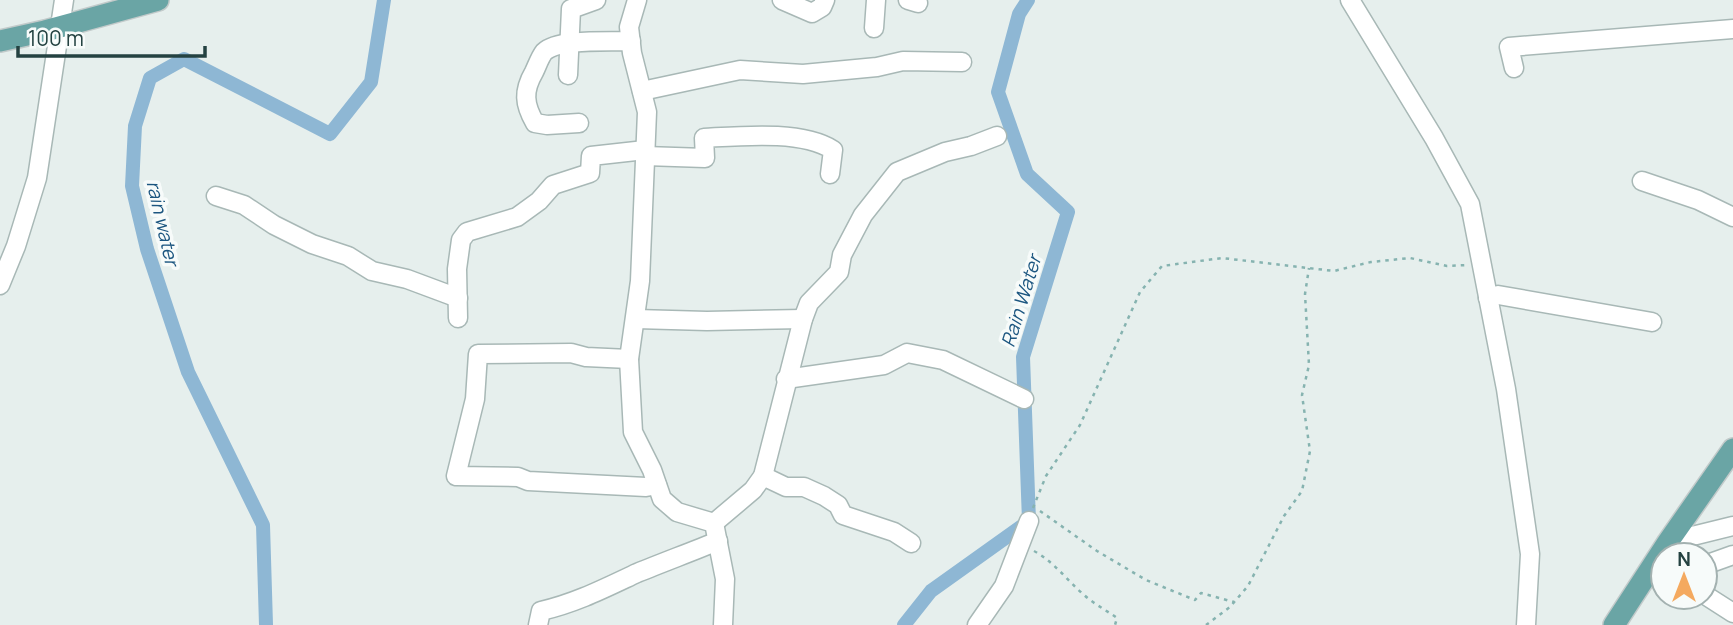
<svg xmlns="http://www.w3.org/2000/svg" width="1733" height="625" font-family="Manrope,sans-serif">
  <style>
    .lines { fill: none; stroke-linecap: round; stroke-linejoin: round }
    .canal { stroke: #8eb7d4; stroke-width: 14 }
    .minor-casing { stroke: #a8b8b6; stroke-width: 21 }
    .major-casing { stroke: #c2caca; stroke-width: 24 }
    .path { stroke: #86b3b0; stroke-width: 2.5; stroke-dasharray: 3.5 5; stroke-linecap: butt }
    .minor { stroke: #fff; stroke-width: 18 }
    .major { stroke: #6aa5a5; stroke-width: 21 }
    .labels { text-anchor: middle; dominant-baseline: central; stroke-width: 7; stroke-linejoin: round; paint-order: stroke }
    .water-label { font-size: 19px; font-style: italic; fill: #1c5680; stroke: #f7fbfa }
  </style>
  <rect width="100%" height="100%" fill="#e6efed"/>
  <g class="lines">
    <g class="canal">
      <polyline points="266,625 263,525 188,372 147,249 132,186 135,126 150,78 184,59 330,134 371,82 384,0"/>
      <polyline points="904,625 931,591 1029,521 1023,357 1068,212 1027,174 998,92 1019,14 1028,0"/>
    </g>
    <defs>
      <g id="minor">
        <polyline points="637,0 629,27 632,53 647,112 640,281 629,359 633,432 652,470 662,499 677,512 714,523 725,579 723,625"/>
        <polyline points="782,0 812,13 822,7 825,0"/>
        <polyline points="908,0 918,3"/>
        <polyline points="1350,0 1434,138 1470,204 1506,389 1530,554 1526,625"/>
        <polyline points="874,28 876,0"/>
        <polyline points="1514,68 1509,47 1733,29"/>
        <polyline points="568,75 571,9 596,0"/>
        <polyline points="642,91 740,70 803,74 877,67 903,61 962,62"/>
        <path d="M579 123 547 125 535 123C524 104 523 91 534 72 537 66 540 57 544 52 558 38 611 42 631 41"/>
        <path d="M645 156 705 158 704 138C741 136 802 130 833 150L830 174"/>
        <polyline points="1642,181 1698,200 1733,217"/>
        <polyline points="216,196 244,205 274,225 312,244 348,256 372,271 407,279 458,298"/>
        <polyline points="0,285 16,246 37,178 64,0"/>
        <polyline points="1488,298 1498,295 1652,322"/>
        <polyline points="458,318 457,269 461,240 467,232 517,217 539,201 553,185 590,173 591,156 645,150"/>
        <polyline points="636,319 707,321 803,319"/>
        <polyline points="629,359 586,357 571,353 478,354 475,399 456,476 518,477 528,481 646,487 657,485"/>
        <polyline points="786,379 884,365 907,353 943,360 1024,399"/>
        <polyline points="763,476 786,487 804,487 824,496 838,505 843,515 894,532 911,543"/>
        <polyline points="714,523 753,490 763,476 803,319 809,303 839,272 842,255 863,215 897,172 945,152 971,146 997,136"/>
        <polyline points="1668,542 1733,526"/>
        <polyline points="1705,565 1733,555"/>
        <polyline points="1705,595 1733,613"/>
        <path d="M538 625 541 611C576 603 605 588 637 573 664 562 691 552 718 541"/>
        <polyline points="977,625 1004,586 1029,521"/>
      </g>
      <g id="major">
        <polyline points="0,41 45,31 158,0"/>
        <polyline points="1614,625 1668,542 1733,449"/>
      </g>
    </defs>
    <use href="#minor" class="minor-casing"/>
    <use href="#major" class="major-casing"/>
    <g class="path">
      <polyline points="1033,508 1046,476 1080,425 1140,292 1162,266 1222,258 1334,271 1371,262 1410,258 1447,266 1468,265"/>
      <polyline points="1040,511 1097,551 1146,580 1195,600 1201,593 1234,602"/>
      <path d="M1034 551C1054 562 1067 580 1084 595 1094 604 1106 610 1117 618L1115 625"/>
      <polyline points="1206,625 1230,607 1248,586 1284,516 1302,491 1310,451 1302,395 1309,365 1305,294 1309,268"/>
    </g>
    <use href="#minor" class="minor"/>
    <use href="#major" class="major"/>
  </g>
  <g class="labels">
    <g class="water-label">
      <text transform="translate(163 223) rotate(77)">rain water</text>
      <text transform="translate(1021 301) rotate(-73)">Rain Water</text>
    </g>
  </g>
  <g transform="translate(1684 576)"><circle r="33" fill="#f7fbfa" stroke="#a3b1b0" stroke-width="2"/>
  <path d="M0-5L12 26L0 18L-12 26Z" fill="#f4a95f"/>
  <text y="-10" font-size="19" font-weight="bold" text-anchor="middle" fill="#244241">N</text>
  </g>
  <path d="M18 46v10h187v-10" fill="none" stroke="#244241" stroke-width="3.5"/>
  <text x="28" y="46" font-size="21" fill="#244241" stroke="#f7fbfa" stroke-width="5" paint-order="stroke">100 m</text>
</svg>
